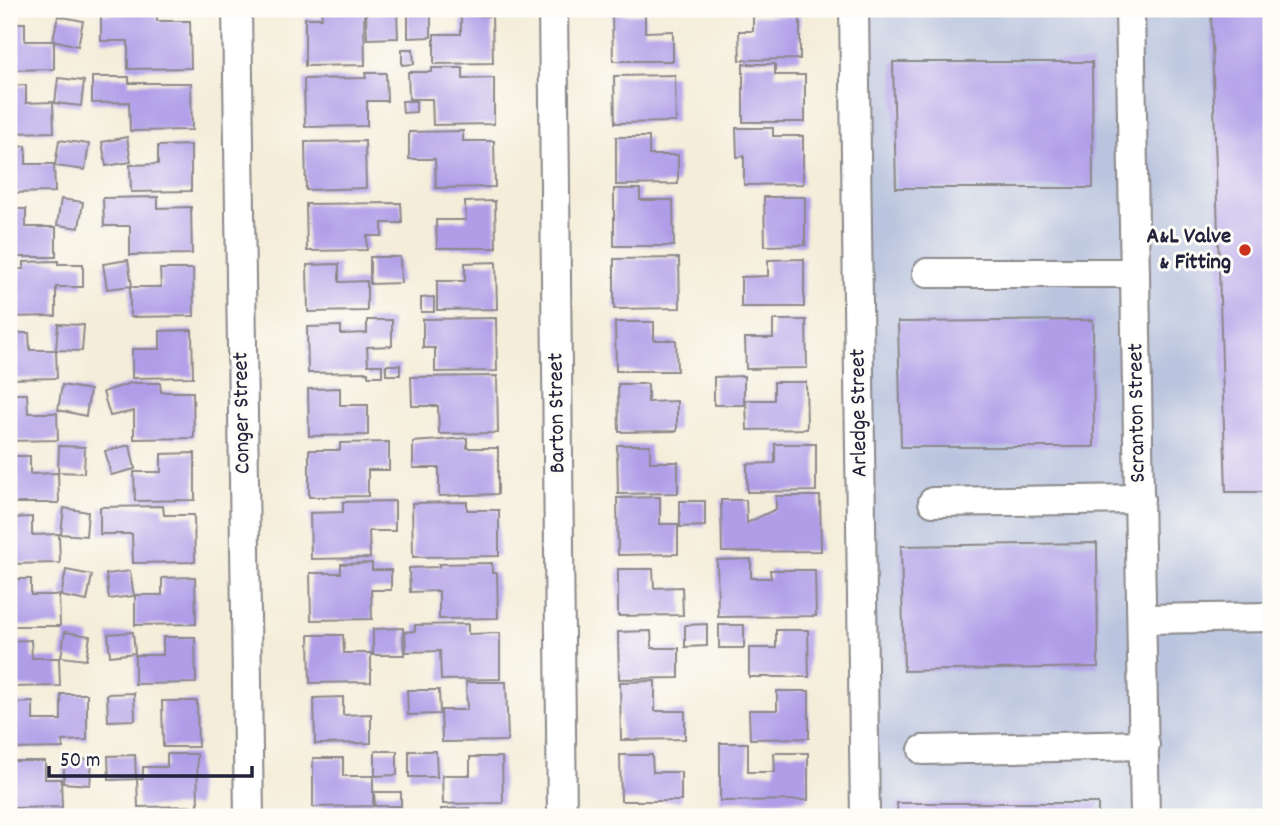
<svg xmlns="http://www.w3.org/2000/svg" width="1280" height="826" font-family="Dekko,sans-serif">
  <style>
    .industrial { fill: #bac4de }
    .building { fill: #af9de8 }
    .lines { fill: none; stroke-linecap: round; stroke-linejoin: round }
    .minor-casing { stroke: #8b888a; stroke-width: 32 }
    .minor { stroke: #fff; stroke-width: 28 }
    .poi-dot { fill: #c8321e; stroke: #fdfcf7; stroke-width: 2.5 }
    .labels { text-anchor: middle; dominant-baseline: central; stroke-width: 6; stroke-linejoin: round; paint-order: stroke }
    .poi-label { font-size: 23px; font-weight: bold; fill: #22223b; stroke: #fdfcf7; text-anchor: end }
    .street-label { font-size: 23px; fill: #22223b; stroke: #fdfcf7 }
  </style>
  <rect width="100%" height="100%" fill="#fdfcf7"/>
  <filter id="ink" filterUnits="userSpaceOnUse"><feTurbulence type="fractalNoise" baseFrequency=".0143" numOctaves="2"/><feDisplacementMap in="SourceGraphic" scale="14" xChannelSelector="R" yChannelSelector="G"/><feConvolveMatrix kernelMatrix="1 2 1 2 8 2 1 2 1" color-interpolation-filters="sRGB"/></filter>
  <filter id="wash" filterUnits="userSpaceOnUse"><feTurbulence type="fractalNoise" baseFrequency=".00686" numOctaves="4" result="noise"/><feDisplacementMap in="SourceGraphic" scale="28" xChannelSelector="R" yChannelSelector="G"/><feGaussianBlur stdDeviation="1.57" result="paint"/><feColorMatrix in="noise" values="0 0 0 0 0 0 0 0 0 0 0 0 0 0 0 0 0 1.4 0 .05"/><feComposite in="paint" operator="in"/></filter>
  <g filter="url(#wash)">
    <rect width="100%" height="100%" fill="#f4edd9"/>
    <polygon class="industrial" points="859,9 1271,9 1271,817 872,817"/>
    <g id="blocks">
      <g class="building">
        <polygon points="321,9 364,9 365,65 305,66 305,18 322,18"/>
        <polygon points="1211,9 1271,9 1271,492 1226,492"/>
        <polygon points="157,12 157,21 190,21 191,68 128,69 128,41 101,41 101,14"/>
        <polygon points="397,12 398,38 367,39 366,13"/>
        <polygon points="408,12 431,12 431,37 408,38"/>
        <polygon points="612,14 645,14 645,32 673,31 673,61 613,61"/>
        <polygon points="58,16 83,21 78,46 53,40"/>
        <polygon points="461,16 492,16 493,63 434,64 434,34 461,34"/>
        <polygon points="753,16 800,16 800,59 740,60 739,31 753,31"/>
        <polygon points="9,23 25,23 25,41 54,41 54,69 9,70"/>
        <polygon points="402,49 413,49 414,64 402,65"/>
        <polygon points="893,62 1092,62 1093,188 896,188"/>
        <polygon points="743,64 775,64 775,75 805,75 805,122 743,122"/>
        <polygon points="432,68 463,68 463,79 494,78 494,124 433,125 432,99 409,99 408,72 432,72"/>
        <polygon points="365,73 386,73 387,101 367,101 367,126 305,127 304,79 366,78"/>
        <polygon points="675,75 676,122 615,123 614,76"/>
        <polygon points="92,77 129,77 129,83 191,83 192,130 130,131 129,102 92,103"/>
        <polygon points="58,78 84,81 81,106 55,103"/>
        <polygon points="26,85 26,103 53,102 54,132 9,133 9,86"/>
        <polygon points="402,101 416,101 416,112 403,113"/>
        <polygon points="736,128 773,128 773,136 803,136 803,184 744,185 744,156 737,157"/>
        <polygon points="463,131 463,141 494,141 495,187 436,188 435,159 409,159 409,132"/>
        <polygon points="127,137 131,162 106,166 102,142"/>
        <polygon points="616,137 649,137 649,155 678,155 678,184 616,185"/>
        <polygon points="59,140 89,144 85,170 55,166"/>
        <polygon points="365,141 366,188 306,190 305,142"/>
        <polygon points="191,145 191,191 131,192 130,165 158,164 158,146"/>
        <polygon points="26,146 26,164 54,164 55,192 9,193 9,147"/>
        <polygon points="614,189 640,189 640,200 673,200 674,246 614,246"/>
        <polygon points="158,197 158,208 191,207 192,254 130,255 130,226 104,226 103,198"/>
        <polygon points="764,197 805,197 805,245 765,246"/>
        <polygon points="61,199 83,202 79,228 57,225"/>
        <polygon points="495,201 496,248 437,248 436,220 466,220 465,202"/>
        <polygon points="401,203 402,223 382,223 382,236 367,236 367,250 307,251 306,204"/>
        <polygon points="9,209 26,209 26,227 56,227 56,257 9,257"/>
        <polygon points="370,257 400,257 401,283 370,284"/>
        <polygon points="679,258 680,308 614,309 614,259"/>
        <polygon points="804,259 804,307 741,307 741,277 768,276 768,260"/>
        <polygon points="128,260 132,286 107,289 103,264"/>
        <polygon points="58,261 58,264 83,264 83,287 56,287 56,316 9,317 9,269 24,269 24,262"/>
        <polygon points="496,262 497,309 437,310 437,281 465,281 465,263"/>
        <polygon points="339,264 339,282 367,281 367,311 308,312 307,265"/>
        <polygon points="160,269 193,269 194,316 130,317 130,287 161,287"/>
        <polygon points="434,297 434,312 421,312 421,298"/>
        <polygon points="496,318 497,371 435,372 435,348 423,348 423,319"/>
        <polygon points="367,320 392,320 392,346 367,347 368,365 382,365 382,376 368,376 368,372 308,373 307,327 341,326 341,334 367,333"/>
        <polygon points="773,320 806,320 807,368 746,369 745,338 773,338"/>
        <polygon points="1093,320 1094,447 901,447 898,322"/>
        <polygon points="615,322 654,322 654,340 676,340 677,371 616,371"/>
        <polygon points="58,324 84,325 82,351 56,350 57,378 9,379 9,333 29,333 30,350 56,350"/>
        <polygon points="192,330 193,377 132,378 132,349 160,349 160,331"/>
        <rect x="386" y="365" width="14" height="10"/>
        <polygon points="497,376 498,433 439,434 438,406 412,406 411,377"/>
        <polygon points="744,376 744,405 714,405 714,377"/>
        <polygon points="774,382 806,382 807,429 747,430 746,400 774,400"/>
        <polygon points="131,383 160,383 161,392 193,392 194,438 134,439 134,411 110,416 103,392"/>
        <polygon points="618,384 648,384 648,402 677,401 677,431 619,432"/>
        <polygon points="62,385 90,390 86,416 58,410"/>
        <polygon points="340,388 340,405 368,405 368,435 309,436 308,389"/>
        <polygon points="9,394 27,394 28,413 57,413 58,440 9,441"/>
        <polygon points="467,438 467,448 498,448 498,494 439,496 439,468 413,468 413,442"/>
        <polygon points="389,442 389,470 368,470 368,496 309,497 309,450 340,450 340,443"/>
        <polygon points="775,444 816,444 816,491 747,492 747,464 775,463"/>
        <polygon points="130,445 135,469 111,475 105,451"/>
        <polygon points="617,445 650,445 650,462 678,462 678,493 618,494"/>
        <polygon points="59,446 85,447 84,473 58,472"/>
        <polygon points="195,453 195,500 135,501 134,472 161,472 161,454"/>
        <polygon points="9,456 30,456 30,474 58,473 59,503 9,503"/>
        <polygon points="776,496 820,496 821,551 722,552 721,500 746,500 747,523 776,509"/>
        <polygon points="660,497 660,524 678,524 678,554 618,555 617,498"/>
        <polygon points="395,501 395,531 369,531 370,558 311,559 310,513 343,512 343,502"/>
        <polygon points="680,501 705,501 705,526 680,527"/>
        <polygon points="467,502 467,510 499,510 499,556 413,557 412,503"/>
        <polygon points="163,506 164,515 194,515 195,562 133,563 132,534 100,534 100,507"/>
        <polygon points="64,508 88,512 86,536 61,534"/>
        <polygon points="32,517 32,535 59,534 60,563 9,564 9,518"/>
        <polygon points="1097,543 1098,667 904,671 901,546"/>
        <polygon points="751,559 751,578 771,578 770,570 815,570 816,616 718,617 717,560"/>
        <polygon points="372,563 372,570 391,570 391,590 371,590 372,619 311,620 310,573 341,573 341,564"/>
        <polygon points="492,563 492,573 497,573 498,618 439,619 439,591 410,592 409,568 439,567 439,564"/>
        <polygon points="618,569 653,569 654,588 682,587 683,615 618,616"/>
        <polygon points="66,570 92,575 87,601 61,596"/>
        <polygon points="130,571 134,596 109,599 106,574"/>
        <polygon points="195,577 196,624 135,625 135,595 162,595 162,578"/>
        <polygon points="9,579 31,579 31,595 59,595 60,626 9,626"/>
        <polygon points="468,624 468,634 500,633 500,679 441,680 440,651 406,652 405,632 415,631 415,625"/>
        <polygon points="707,624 707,646 685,647 685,625"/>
        <rect x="719" y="625" width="25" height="23"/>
        <polygon points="403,628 404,655 373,655 373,629"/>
        <polygon points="776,630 808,630 809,677 749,677 749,648 776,648"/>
        <polygon points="651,631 652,648 679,648 679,678 619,679 618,632"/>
        <polygon points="65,632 90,636 86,660 61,657"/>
        <polygon points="133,632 135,653 110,656 108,634"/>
        <polygon points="309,635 343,635 344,653 371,653 371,682 310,683"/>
        <polygon points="163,637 195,637 196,683 135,684 135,655 163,655"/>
        <polygon points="31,640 32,658 59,658 60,686 9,687 9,641"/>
        <polygon points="655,681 655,711 685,711 685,739 621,740 620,682"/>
        <polygon points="466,682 506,682 508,741 442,742 441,710 467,710"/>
        <polygon points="407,690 439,690 440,714 408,715"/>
        <polygon points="777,691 809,691 809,738 750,739 749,710 777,710"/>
        <polygon points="134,693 135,720 108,721 107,694"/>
        <polygon points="61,694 87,694 87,740 62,741 63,748 9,749 9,703 33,702 33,720 61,720"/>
        <polygon points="343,697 343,715 371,714 371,743 315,744 314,698"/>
        <polygon points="162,701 197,701 198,747 163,747"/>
        <polygon points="720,743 748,743 748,772 775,772 774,753 808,753 808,800 720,801"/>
        <polygon points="375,751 397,751 397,775 375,776"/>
        <polygon points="409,751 436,751 437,777 409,777"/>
        <polygon points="167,754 197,754 198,806 138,807 137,779 143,779 143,767 167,767"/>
        <polygon points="135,755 136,779 109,780 108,756"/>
        <polygon points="620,755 652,755 653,772 681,772 681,801 621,801"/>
        <polygon points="470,757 502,757 503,803 443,804 442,775 470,775"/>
        <polygon points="65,758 92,760 90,785 63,783"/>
        <polygon points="313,758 343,758 343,776 373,776 373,806 313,807"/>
        <polygon points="9,761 45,761 45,779 61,779 62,807 9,808"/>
        <polygon points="374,792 401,792 401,806 375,806"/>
        <polygon points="897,803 1098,803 1098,817 898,817"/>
        <polygon points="470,808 470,817 441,817 441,809"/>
        <polygon points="394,813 394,817 375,817 375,814"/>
      </g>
    </g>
  </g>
  <g filter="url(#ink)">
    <use href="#blocks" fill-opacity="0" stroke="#8b888a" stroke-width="2"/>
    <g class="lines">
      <defs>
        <g id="minor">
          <polyline points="237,9 249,817"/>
          <polyline points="553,9 562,817"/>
          <polyline points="854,9 865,817"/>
          <polyline points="1130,9 1145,817"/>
          <polyline points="927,273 1135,273"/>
          <polyline points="933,502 1140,499"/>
          <polyline points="1143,619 1271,617"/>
          <polyline points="923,750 1145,745"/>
        </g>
      </defs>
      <use href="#minor" class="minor-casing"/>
      <use href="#minor" class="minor"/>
    </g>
  </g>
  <circle class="poi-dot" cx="1245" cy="250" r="7"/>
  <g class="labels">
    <g class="poi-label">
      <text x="1231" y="237">A&amp;L Valve<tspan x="1231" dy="26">&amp; Fitting</tspan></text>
    </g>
    <g class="street-label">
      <text transform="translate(243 413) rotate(-91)">Conger Street</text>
      <text transform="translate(558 413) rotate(-91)">Barton Street</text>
      <text transform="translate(860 413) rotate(-91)">Arledge Street</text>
      <text transform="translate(1138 413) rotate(-91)">Scranton Street</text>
    </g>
  </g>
  <rect width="1280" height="826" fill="none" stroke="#fdfcf7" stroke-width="35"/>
  <path d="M49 766v10h203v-10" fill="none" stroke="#22223b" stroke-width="3.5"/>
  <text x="60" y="766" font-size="21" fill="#22223b" stroke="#fdfcf7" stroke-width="5" paint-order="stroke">50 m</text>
</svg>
